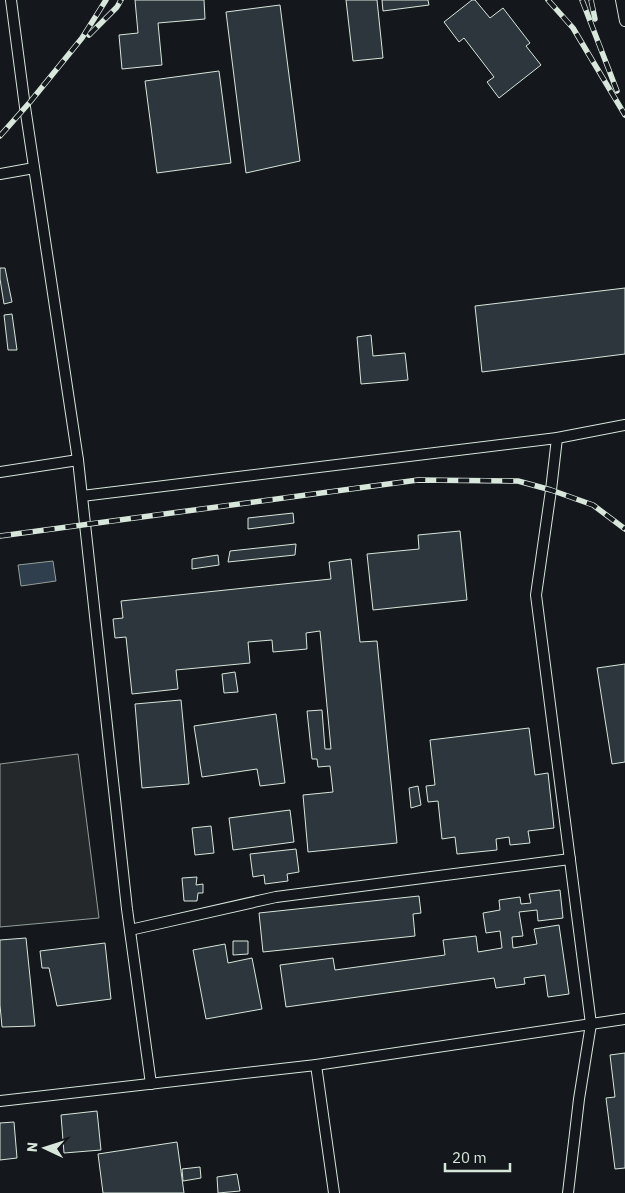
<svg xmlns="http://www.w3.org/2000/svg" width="625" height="1193" font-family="'IBM Plex Sans',sans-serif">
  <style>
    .parking { fill: #24282b; stroke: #939e99 }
    .water { fill: #2f3f4d; stroke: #939e99 }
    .building { fill: #2c363c; stroke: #d8e6dc }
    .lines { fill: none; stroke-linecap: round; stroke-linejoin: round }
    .lane-casing { stroke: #d8e6dc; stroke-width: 12 }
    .lane { stroke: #14181c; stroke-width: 10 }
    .rail-casing { stroke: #d8e6dc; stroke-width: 5.5 }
    .rail { stroke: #14181c; stroke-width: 4; stroke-dasharray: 11; stroke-linecap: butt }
  </style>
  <rect width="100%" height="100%" fill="#14181c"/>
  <polygon class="parking" points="78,754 99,918 0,927 0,764"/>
  <polygon class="water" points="53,561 56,581 21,586 18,565"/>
  <g class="building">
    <polygon points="135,0 204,0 205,19 158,23 162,65 122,69 119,35 138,33"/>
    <polygon points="346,0 377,0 383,58 353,61"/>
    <polygon points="382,0 428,0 429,5 383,11"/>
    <polygon points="472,0 475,0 490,18 503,8 530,43 526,46 541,65 499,98 487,82 494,77 464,38 459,42 444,22"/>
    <polygon points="280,5 300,161 246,173 226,12"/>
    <polygon points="219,71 231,163 157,173 145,81"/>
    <polygon points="0,268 5,268 12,302 4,304 0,279"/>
    <polygon points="625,288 625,354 482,372 475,306"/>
    <polygon points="12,314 17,350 8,350 4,315"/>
    <polygon points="371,335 373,356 405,353 408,380 361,384 357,337"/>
    <polygon points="293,513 294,523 248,529 248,518"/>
    <polygon points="460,531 467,600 373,610 367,554 419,549 418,535"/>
    <polygon points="296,544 295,555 228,562 230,551"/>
    <polygon points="218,555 219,565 192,569 192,559"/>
    <polygon points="351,559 360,642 377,641 397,843 308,852 303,795 333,792 330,766 318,767 317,759 312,759 307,711 322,710 325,749 331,749 320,631 306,633 307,649 273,652 272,640 248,642 250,663 176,670 178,689 132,694 126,637 115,638 113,619 123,618 121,601 331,579 329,562"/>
    <polygon points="625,664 625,762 612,764 597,668"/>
    <polygon points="235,672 238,692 224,693 222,674"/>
    <polygon points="181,700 189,784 142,788 135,704"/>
    <polygon points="276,714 285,783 260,786 257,769 202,777 194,726"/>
    <polygon points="529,728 535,775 548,773 554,828 528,831 530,843 510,845 509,837 496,839 497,850 457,854 455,837 442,839 438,801 428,802 426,786 435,785 430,740"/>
    <polygon points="418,786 421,805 411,808 409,788"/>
    <polygon points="290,810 294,842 233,850 229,818"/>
    <polygon points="211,826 214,853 195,855 192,828"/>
    <polygon points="296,849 299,872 287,874 288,881 265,884 264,875 253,877 250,854"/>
    <polygon points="197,877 196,885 203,884 203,893 198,893 197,901 184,901 182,878"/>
    <polygon points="560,890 563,918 538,921 537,910 519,912 523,936 512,937 513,948 537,944 534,929 559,925 569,994 548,997 545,975 524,978 525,984 496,988 494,978 286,1007 280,965 333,958 335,970 445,955 443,940 476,936 478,952 502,948 500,931 486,933 483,913 500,910 499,900 520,897 521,904 531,903 529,894"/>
    <polygon points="419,896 421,913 413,914 415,936 263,952 259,913"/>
    <polygon points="26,938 35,1026 2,1027 0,1005 0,940"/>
    <polygon points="233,941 248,941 248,954 233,955"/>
    <polygon points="105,943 111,999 57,1006 49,968 42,968 40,951"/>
    <polygon points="225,944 228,963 252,958 262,1009 206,1019 193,950"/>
    <polygon points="625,1053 625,1168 615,1169 606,1098 615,1097 610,1055"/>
    <polygon points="97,1111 101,1150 64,1153 61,1115"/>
    <polygon points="14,1122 17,1158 0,1160 0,1123"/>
    <polygon points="177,1142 184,1193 103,1193 98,1154"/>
    <polygon points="200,1167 201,1178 183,1181 182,1169"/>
    <polygon points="237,1174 240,1191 218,1193 217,1177"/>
  </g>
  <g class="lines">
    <defs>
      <g id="lane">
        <polyline points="11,0 25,107 78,460 127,909 151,1084"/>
        <polyline points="621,0 625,21"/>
        <polyline points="0,174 34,168"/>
        <polyline points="557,438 551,490 536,595 591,1024 579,1099 568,1193"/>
        <polyline points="0,472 78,460"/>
        <polyline points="82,496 557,438 625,425"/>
        <polyline points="130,930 276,897 570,859"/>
        <polyline points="316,1065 334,1193"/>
        <polyline points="0,1101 316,1065 625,1019"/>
      </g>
    </defs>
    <use href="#lane" class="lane-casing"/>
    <use href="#lane" class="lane"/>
    <defs>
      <g id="rail">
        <polyline points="548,0 573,28 625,115"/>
        <polyline points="582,0 617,91"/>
        <polyline points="591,0 595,19"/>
        <polyline points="89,35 117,7 121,0"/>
        <polyline points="0,136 30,102 82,38 106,0"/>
        <polyline points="0,536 418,480 518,481 551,490 593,505 625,529"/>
      </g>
    </defs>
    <use href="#rail" class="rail-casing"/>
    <use href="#rail" class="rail"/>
  </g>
  <g transform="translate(45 1148) rotate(274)" stroke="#14181c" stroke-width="4" paint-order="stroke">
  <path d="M0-4L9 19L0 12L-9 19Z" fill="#d8e6dc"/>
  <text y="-8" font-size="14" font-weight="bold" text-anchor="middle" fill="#d8e6dc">N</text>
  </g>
  <path d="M445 1163v8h65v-8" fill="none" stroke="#d8e6dc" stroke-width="2.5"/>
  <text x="452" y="1163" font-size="15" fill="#d8e6dc" stroke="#14181c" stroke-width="4" paint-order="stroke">20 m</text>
</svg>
